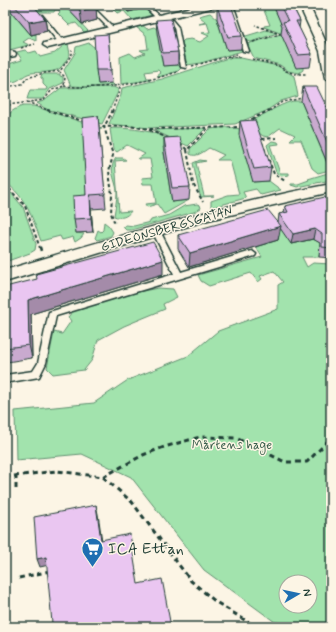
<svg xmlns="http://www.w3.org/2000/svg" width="336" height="632" font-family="Mynerve,sans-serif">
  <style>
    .green { fill: #a2e3ad; stroke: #609070; fill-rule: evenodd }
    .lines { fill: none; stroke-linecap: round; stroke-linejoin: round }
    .service-casing { stroke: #1f3d34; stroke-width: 3 }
    .minor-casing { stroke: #1f3d34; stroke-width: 3 }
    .path-far3 { stroke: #1f3d34; stroke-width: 1.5; stroke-dasharray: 2.5 2; stroke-linecap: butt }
    .path-far2 { stroke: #1f3d34; stroke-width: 2; stroke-dasharray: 3.5 2.5; stroke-linecap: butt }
    .path-far1 { stroke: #1f3d34; stroke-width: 2.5; stroke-dasharray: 4 3; stroke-linecap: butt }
    .path { stroke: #1f3d34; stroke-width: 3; stroke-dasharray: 5 4; stroke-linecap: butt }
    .service { fill: #fcf5e5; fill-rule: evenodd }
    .minor { fill: #fcf5e5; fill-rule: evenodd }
    .wall { fill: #c9aacf; stroke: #1f3d34 }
    .shaded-wall { fill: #a48ba9; stroke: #1f3d34 }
    .building { fill: #eac6f1; stroke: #1f3d34 }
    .labels { text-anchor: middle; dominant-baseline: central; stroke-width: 3; stroke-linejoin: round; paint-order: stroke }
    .street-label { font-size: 13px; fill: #1f3d34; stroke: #fcf5e5 }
    .park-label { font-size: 13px; fill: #395e4c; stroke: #fcf5e5 }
    .near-poi-label { font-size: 16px; fill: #1f3d34; stroke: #fcf5e5; text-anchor: start }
  </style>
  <rect width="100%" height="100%" fill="#fcf5e5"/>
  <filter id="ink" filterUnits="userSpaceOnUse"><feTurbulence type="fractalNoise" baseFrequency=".025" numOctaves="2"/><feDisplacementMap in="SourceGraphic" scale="8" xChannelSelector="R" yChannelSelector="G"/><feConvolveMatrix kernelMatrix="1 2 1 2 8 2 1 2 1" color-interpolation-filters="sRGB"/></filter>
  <g filter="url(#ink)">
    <g class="green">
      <polygon points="5,5 64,5 88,31 84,32 76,23 69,25 58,14 60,12 59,10 55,10 54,12 11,12 31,35 36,34 36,41 29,38 23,42 29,45 9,50 5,44 5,39 7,37 5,35"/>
      <polygon points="91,5 121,5 129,12 144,8 152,15 132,20 124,11 117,13 110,6 95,10"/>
      <polygon points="273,5 286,33 280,33 264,27 264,26 270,25 263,8"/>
      <polygon points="210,13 217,19 227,50 241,49 242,51 201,63 187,65 182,42 184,40 191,39 200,42 209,36 202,33 210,32 207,23 199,24 206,22 199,16"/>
      <polygon points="142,25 147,29 154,27 157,29 163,66 178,65 181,68 178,71 159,77 157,76 161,73 158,70 145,72 147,78 150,78 150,80 121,84 120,57 130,53 135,57 145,53 140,50 148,49 146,35 136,27 129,30"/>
      <polygon points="266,30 277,33 251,42 246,41 242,34 246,36"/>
      <polygon points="281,34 303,67 303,70 299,73 288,71 280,65 254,58 247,44"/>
      <polygon points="89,43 95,48 98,84 112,83 114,85 92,87 71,86 64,70 75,53 76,47"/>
      <path d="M68 44 70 54C67 59 64 65 59 69 52 73 39 72 31 73 22 75 20 82 11 82L5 73V65L22 60 17 52 25 50 29 53 36 51 40 57 55 53 64 45Z"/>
      <polygon points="228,58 241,58 278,66 294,76 298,96 281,101 266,111 235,124 150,128 109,124 121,95 122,88 162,79"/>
      <polygon points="44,74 60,74 60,76 63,77 63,83 50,89 43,99 27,99 30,90 46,90 47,88 43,84 43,79 41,78 41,76"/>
      <polygon points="113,87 118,89 118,92 102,124 46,109 37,103 44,101 61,88"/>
      <path d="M293 101H301L330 170 318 173 312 168 301 140H290L295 135 280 128 268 137 263 136 245 123C262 117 277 105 293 101Z"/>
      <path d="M23 106H34L102 129 84 131 88 209 76 233 84 234 81 238 75 242 73 237 62 240 60 236 41 241C32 217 26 197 5 182 5 166 2 125 10 113 13 110 19 107 23 106Z"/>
      <path d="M227 127 247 130 253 182 269 181 281 190 261 195 256 189 243 192 246 198 213 207 211 206V201L228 195 239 194 230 160H217L224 155 209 148C203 152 196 158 190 154V149L210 129Z"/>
      <path d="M113 128C134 128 168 132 183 149L163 147 172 202 189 200 164 214 157 204 147 207 145 204 156 203 153 184H143L142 178 153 177 150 159H138L145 154 127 145 117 152 113 149 110 129Z"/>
      <polygon points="206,128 188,146 153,130"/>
      <polygon points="272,141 278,142 279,144 270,145 280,173 289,173 289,175 281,176 276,172 267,145"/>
      <path d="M116 158H123L126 160 115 161 119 212 131 211C127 217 121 219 114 216 115 208 117 200 117 193 117 181 107 170 116 158Z"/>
      <polygon points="200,160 206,161 196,163 204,196 214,196 201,197 200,195 193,163"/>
      <polygon points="331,172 331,180 297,187 291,185 291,184 298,184 309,180 308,179"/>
      <polygon points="5,186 23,207 36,244 35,250 30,253 5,262"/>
      <polygon points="197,204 200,205 201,208 194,212 131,230 126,230 123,227 126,225 134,226 150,222 151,220 169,215 184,206"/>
      <polygon points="104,222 109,226 113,232 111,236 97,240 95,238 98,230 101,232 103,230"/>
      <path d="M278 224 313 239 320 243 319 257H302L307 267 313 263 331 264V627H318L275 622 204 570 131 477 82 454 16 460 15 411 94 403 128 380 188 356 218 331 278 309V285L283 282 274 271 260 276 262 279 258 282 251 273 209 286 201 281 198 275 262 257 256 247ZM286 582H310V606H286Z"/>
      <polygon points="158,288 173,289 177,297 163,304 165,309 124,326 98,340 92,360 84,370 53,374 47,368 54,332 62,334 71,321 68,317 73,311 128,294"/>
    </g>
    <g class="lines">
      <defs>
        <g id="service">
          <polygon points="86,5 91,5 114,28 114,30 110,30"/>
          <polygon points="143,5 148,5 161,17 161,19 157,19"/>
          <polygon points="226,5 231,5 235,10 249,51 248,52 243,51 231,10"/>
          <polygon points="38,15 42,15 63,41 63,43 59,43 38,17"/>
          <polygon points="164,15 168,15 178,27 186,68 181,67 174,27 164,17"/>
          <polygon points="153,229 159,229 181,272 252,251 256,254 255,256 56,316 46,363 39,377 5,383 5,375 33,371 38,363 49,312 174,274 152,231"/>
        </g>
        <g id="minor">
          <polygon points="200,5 217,5 215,7 48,48 43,45 44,43"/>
          <polygon points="299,5 309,5 330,51 331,81 325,78 320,51"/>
          <polygon points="11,51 15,52 16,54 15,56 5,58 5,52"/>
          <path d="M331 184V192L208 220 5 282V270C113 238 220 205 331 184Z"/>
        </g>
      </defs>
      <use href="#service" class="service-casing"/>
      <use href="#minor" class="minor-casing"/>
      <g class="path-far3">
        <polyline points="253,42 280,34 255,25"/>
        <polyline points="21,48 35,44"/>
        <polyline points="229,57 240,57"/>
        <polyline points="252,59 279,66 286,71 295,74 307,74"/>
        <polyline points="192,66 237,54"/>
        <polyline points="5,81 9,93 6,111"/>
        <path d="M64 86C103 90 140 84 177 72"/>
        <polyline points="7,87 22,84 27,78 44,73 60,71 72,54 72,50"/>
        <polyline points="27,102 50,111"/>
        <polyline points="8,105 44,100 52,90 64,86 65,77 60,72"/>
        <polyline points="112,111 120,89 118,86"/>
        <polyline points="269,111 282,102 303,98"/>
      </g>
      <g class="path-far2">
        <polyline points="47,110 86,122"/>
        <polyline points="113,110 104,127 113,155 109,171 112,195 111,213 115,224"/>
        <polyline points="5,120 7,110"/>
        <polyline points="246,122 270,110"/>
        <polyline points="96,125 104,127 129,126 148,129 242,127"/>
        <polyline points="149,130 170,139"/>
        <polyline points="260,137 274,174 285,181"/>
        <polyline points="262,139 276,138"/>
        <polyline points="180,143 187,150 209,127"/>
        <polyline points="187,150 193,184 203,202"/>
        <polyline points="5,184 25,206 40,248"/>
      </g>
      <polyline class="path-far1" points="40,247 41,251"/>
      <g class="path">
        <polyline points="16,475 16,490"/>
        <polyline points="5,477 57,471 103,477 132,502 191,581 216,602 256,627"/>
        <polyline points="103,477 143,455 164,447 200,437 236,438 285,462 307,462 331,438"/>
        <polyline points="19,578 50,571"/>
      </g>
      <use href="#service" class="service"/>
      <use href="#minor" class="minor"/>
    </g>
    <g class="wall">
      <polygon points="10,5 33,5 45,19 47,31 31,35 11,11"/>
      <polygon points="64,5 94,5 97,20 82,24"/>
      <polygon points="121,5 144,5 144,8 128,12"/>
      <polygon points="273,5 292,5 300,21 299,28 312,54 310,67 296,68 281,34 282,26"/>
      <polygon points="217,6 242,36 241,49 227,50 217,19"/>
      <polygon points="156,20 178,52 178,65 163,66 157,33"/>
      <polygon points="108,34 112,83 98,84 96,70"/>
      <polygon points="303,87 331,116 331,166 329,167 301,101"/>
      <polygon points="98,116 106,208 91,209 93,232 76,233 74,219 86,195"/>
      <polygon points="240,121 271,167 269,181 253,182 239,135"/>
      <polygon points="164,138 190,187 189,200 172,202 164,152"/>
      <polygon points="331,200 331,258 319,257 320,243 313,239 291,244 280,228 278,240 189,267 178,249 178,235 278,223 279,214 284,213 285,206"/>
      <polygon points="163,274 31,314 32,358 7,362 5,355 5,299"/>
    </g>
    <g class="shaded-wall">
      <polygon points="128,5 144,5 144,8 128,12"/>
      <polygon points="96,7 97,20 82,24 80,11"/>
      <polygon points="45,19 47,31 31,35 29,22"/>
      <polygon points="90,195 91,209 93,232 91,218"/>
      <polygon points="281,226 278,240 189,267 190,253"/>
      <polygon points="315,229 313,239 291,244 293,234"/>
      <polygon points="163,260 163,274 31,314 32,358 29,345 28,300"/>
      <polygon points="96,505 98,514 103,548 101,540"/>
      <polygon points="46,557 49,565 40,567 37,559"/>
    </g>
    <g class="building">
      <polygon points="14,5 33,5 45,19 29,22"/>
      <polygon points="75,5 94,5 96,7 80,11"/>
      <polygon points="231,5 242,36 228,37 217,6"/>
      <polygon points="280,5 292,5 300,21 296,21 312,54 298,55 283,22 288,21"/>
      <polygon points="171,19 178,52 163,53 156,20"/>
      <polygon points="108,34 111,70 96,70 94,35"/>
      <polygon points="303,87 317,87 331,116 331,151"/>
      <polygon points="98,116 105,194 90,195 91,218 74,219 73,196 86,195 82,118"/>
      <polygon points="255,120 271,167 254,169 240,121"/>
      <polygon points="180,137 190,187 172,188 164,138"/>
      <polygon points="325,197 331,200 331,204 329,208 331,209 331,248 322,247 322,234 315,229 293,234 279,214 288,212 285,206"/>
      <polygon points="268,210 281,226 190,253 178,235"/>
      <polygon points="153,242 163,260 28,300 29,345 5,348 5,299 8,299 9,286 37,279 36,274"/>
      <polygon points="96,505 101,540 130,534 138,584 162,579 171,627 39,627 39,626 52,623 46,557 37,559 34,517"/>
    </g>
  </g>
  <defs>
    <symbol id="supermarket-pin" viewBox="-11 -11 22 30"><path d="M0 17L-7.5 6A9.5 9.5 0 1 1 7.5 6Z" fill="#1f6fb2" stroke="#fcf5e5"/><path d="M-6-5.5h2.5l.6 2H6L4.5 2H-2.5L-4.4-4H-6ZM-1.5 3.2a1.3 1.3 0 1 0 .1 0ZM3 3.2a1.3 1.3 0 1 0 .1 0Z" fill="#fff"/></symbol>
  </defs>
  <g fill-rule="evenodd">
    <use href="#supermarket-pin" x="80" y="536" width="25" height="34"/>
  </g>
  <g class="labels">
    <g class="street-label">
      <text transform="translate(167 229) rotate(-16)">GIDEONSBERGSGATAN</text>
    </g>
    <g class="park-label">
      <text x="232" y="445">Mårtens hage</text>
    </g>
    <g class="near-poi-label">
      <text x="108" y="549">ICA Ettan</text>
    </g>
  </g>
  <rect width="336" height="632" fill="none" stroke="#fcf5e5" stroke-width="20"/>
  <rect x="10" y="10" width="316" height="612" fill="none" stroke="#1f3d34" stroke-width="1.5" filter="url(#ink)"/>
  <g transform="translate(298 594) rotate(81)"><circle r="19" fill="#fcf5e5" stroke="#a4ab9e"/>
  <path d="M0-3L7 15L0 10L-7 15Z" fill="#1f6fb2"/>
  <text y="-6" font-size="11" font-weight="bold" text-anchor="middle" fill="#1f3d34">N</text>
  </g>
</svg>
